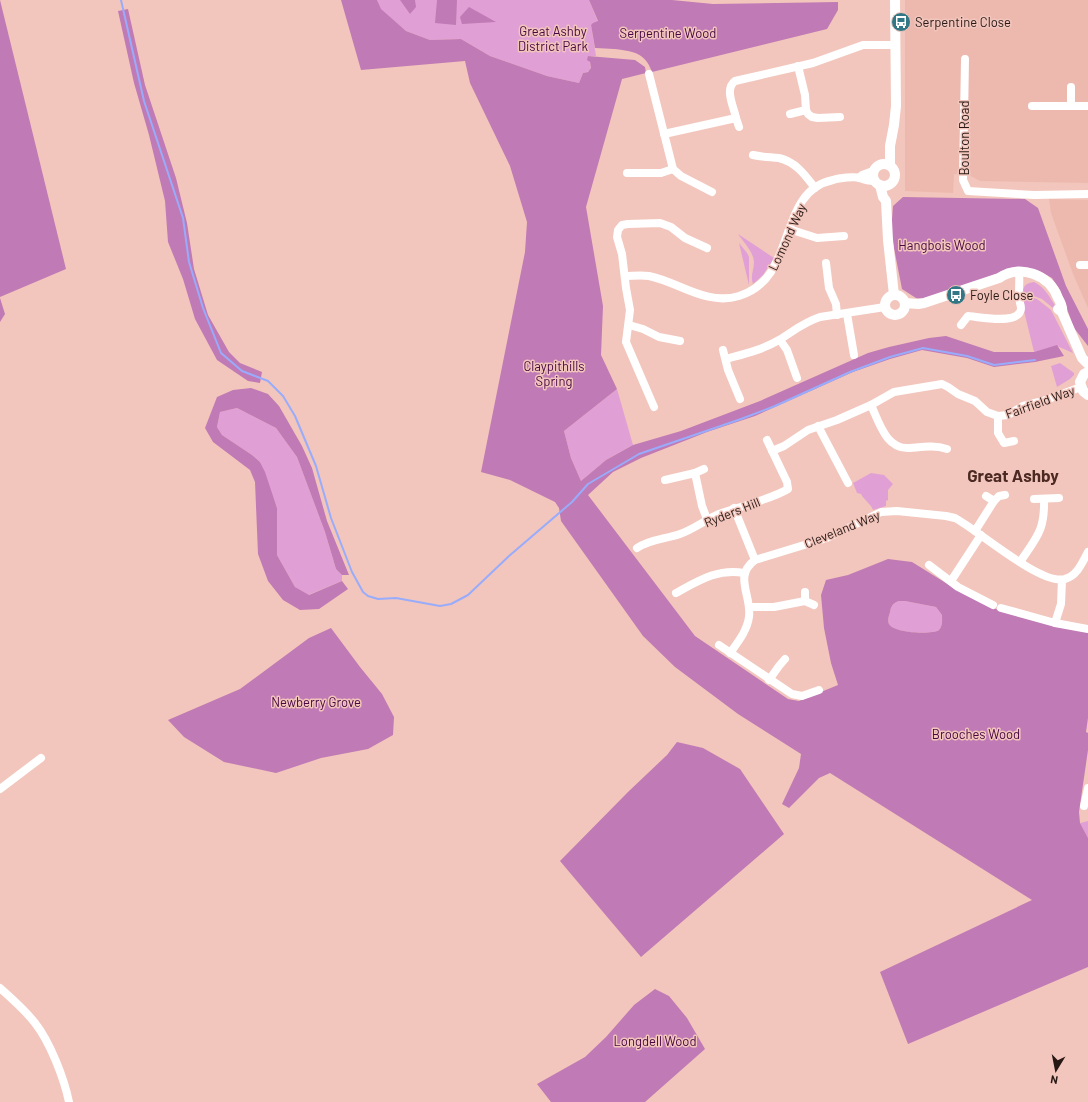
<svg xmlns="http://www.w3.org/2000/svg" width="1088" height="1102" font-family="Barlow,sans-serif">
  <style>
    .built { fill: #edb9ae }
    .green { fill: #e0a0d5 }
    .forest { fill: #c07ab5; fill-rule: evenodd }
    .lines { fill: none; stroke-linecap: round; stroke-linejoin: round }
    .stream { stroke: #99acfb; stroke-width: 2 }
    .minor { stroke: #fff; stroke-width: 8 }
    .tertiary { stroke: #fff; stroke-width: 10 }
    .labels { text-anchor: middle; dominant-baseline: central; stroke-width: 3; stroke-linejoin: round; paint-order: stroke }
    .poi-label { font-size: 13px; fill: #281815; stroke: #f2c6bc; text-anchor: start }
    .park-label { font-size: 13px; fill: #480742; stroke: #f2c6bc }
    .street-label { font-size: 13px; fill: #281815; stroke: #f2c6bc }
    .district-label { font-size: 17px; font-weight: bold; fill: #4c2a23; stroke: #f2c6bc }
  </style>
  <rect width="100%" height="100%" fill="#f2c6bc"/>
  <g class="built">
    <polygon points="905,0 1088,0 1088,183 980,181 969,175 954,174 953,193 905,191"/>
    <polygon points="1049,199 1088,200 1088,308 1073,274 1051,213"/>
  </g>
  <g class="green">
    <path d="M377 0H589L598 22 591 25 596 56H588C589 64 596 71 583 73L579 83 547 76 490 56 461 39 430 40 406 31 380 9Z"/>
    <path d="M738 234 774 258 763 275 753 284C750 276 754 270 754 262 753 251 744 243 738 234Z"/>
    <polygon points="739,243 747,253 749,257 749,285"/>
    <path d="M1034 282C1045 287 1050 298 1056 307L1053 308 1042 299 1022 292C1024 285 1027 283 1034 282Z"/>
    <polygon points="1024,295 1037,299 1051,310 1073,353 1057,346 1034,352 1024,311"/>
    <polygon points="1060,363 1074,373 1074,375 1070,379 1057,387 1051,366"/>
    <polygon points="617,389 633,445 606,460 581,481 571,458 564,431"/>
    <polygon points="237,408 276,428 297,457 325,532 336,569 342,575 342,581 308,595 295,587 277,555 277,508 260,462 252,455 222,435 217,427 220,412"/>
    <path d="M871 473 884 475 893 484 888 490V500L886 501V506L873 510C871 504 864 500 861 494L857 493 853 483Z"/>
    <path d="M899 601H905L936 607 942 615C942 619 943 626 939 630 932 635 892 633 889 624 887 621 889 616 890 612 891 606 893 603 899 601Z"/>
    <polygon points="1088,821 1088,838 1080,823"/>
  </g>
  <g class="forest">
    <polygon points="0,0 66,269 0,297"/>
    <path d="M341 0H377L381 9 406 31 430 40 461 39 490 56 547 76 579 83 583 73 588 72 591 68 590 62 587 60 588 56 635 60 645 67 646 73 622 79 586 207 603 306 601 355 617 389 564 431 571 458 581 481 606 460 633 445 681 431 760 401 868 353 889 347 929 338 946 336 994 352H1034L1057 345 1064 356 1035 362 994 367 967 358 922 350 890 359 853 372 755 416 707 432 641 458 613 472 588 495 695 636 788 699 799 701 838 685 831 663 824 628 821 595 826 580 848 575 888 559 912 562 962 593 998 610 1088 632V718L1086 732 1088 733V750L1079 812 1080 823 1088 838V967L908 1044 880 972 1032 900 830 773 819 778 789 808 782 804 799 768 801 754 738 714 675 667 643 636 561 521 559 508 555 502 510 480 481 472 525 252 527 222 510 166 470 83 465 61 361 70ZM899 601H905L936 607 942 615C942 619 943 626 939 630 932 635 893 633 889 624 887 621 889 616 890 612 891 606 893 603 899 601Z"/>
    <polygon points="400,0 415,0 416,7 410,14"/>
    <polygon points="437,0 457,0 456,25 435,23"/>
    <path d="M589 0H672L713 4 838 2V10L827 29 652 72C645 52 632 51 614 49 608 49 602 48 595 48L591 25 593 23 598 21Z"/>
    <polygon points="469,7 496,22 462,24 460,17"/>
    <polygon points="128,9 145,85 176,178 187,223 194,269 208,315 229,352 240,363 262,372 260,383 248,381 217,360 195,319 183,279 168,242 165,201 149,135 134,83 118,11"/>
    <polygon points="903,197 1025,199 1038,208 1066,286 1088,329 1088,346 1074,328 1060,290 1052,278 1037,270 931,300 916,298 902,289 891,233 893,206"/>
    <polygon points="0,298 5,314 0,322"/>
    <polygon points="251,388 268,394 279,406 302,446 312,468 327,521 349,575 342,575 336,569 325,532 297,457 276,428 237,408 220,412 217,427 222,435 252,455 260,462 265,472 277,508 277,555 295,587 309,595 342,581 348,589 319,609 300,610 283,600 268,581 258,554 255,482 250,470 213,442 205,428 217,397 233,390"/>
    <polygon points="331,628 360,667 382,694 394,717 393,735 368,749 321,758 276,773 224,762 184,737 168,720 240,689 309,638"/>
    <polygon points="677,742 703,748 740,769 784,834 641,957 560,861 628,792 667,755"/>
    <polygon points="655,989 669,996 687,1018 705,1049 645,1102 551,1102 537,1084 585,1057 606,1037 634,1005"/>
  </g>
  <g class="lines">
    <polyline class="stream" points="121,0 144,101 183,218 189,262 203,308 221,353 242,371 268,381 283,396 295,416 316,466 331,518 352,572 363,592 368,596 378,599 396,598 440,606 451,604 468,595 509,556 572,502 588,484 639,454 741,419 775,406 850,372 890,357 923,348 967,356 994,365 1035,360"/>
    <g class="minor">
      <polyline points="965,59 963,180 968,191 1034,195 1088,194"/>
      <polyline points="798,66 805,95 806,110 808,114 812,117 818,118 840,117"/>
      <polyline points="649,74 673,169 681,176 712,192"/>
      <polyline points="1032,106 1088,106"/>
      <polyline points="1071,106 1071,87"/>
      <polyline points="790,114 806,110"/>
      <polyline points="736,118 739,127"/>
      <path d="M664 134 736 118C734 107 724 89 735 81L813 63 863 45H895"/>
      <path d="M753 155C762 157 770 157 779 158 796 162 805 175 815 188"/>
      <polyline points="627,173 661,173 673,169"/>
      <polyline points="859,178 862,175 873,171"/>
      <polyline points="789,229 817,238 844,236"/>
      <polyline points="826,263 829,288 836,304 837,315"/>
      <polyline points="1080,265 1088,265"/>
      <path d="M625 276C632 276 641 275 649 276 679 282 706 306 739 296 799 278 775 192 833 180 839 178 855 176 860 178 865 180 869 181 874 181"/>
      <polyline points="847,314 854,355"/>
      <polyline points="629,325 643,329 659,337 680,341"/>
      <path d="M961 325 968 316C980 317 1014 324 1020 312 1022 309 1021 306 1020 303 1018 293 1020 282 1019 271"/>
      <polyline points="780,340 787,350 797,378"/>
      <polyline points="723,350 728,370 740,399"/>
      <path d="M726 359C744 354 762 350 779 340 794 331 802 323 820 317L885 307"/>
      <polyline points="654,407 626,342 630,310 626,288 622,254 617,237 618,230 622,225 628,224 660,223 671,227 685,238 707,248"/>
      <polyline points="998,416 998,433 1004,443 1014,441"/>
      <polyline points="818,426 848,483"/>
      <path d="M947 449C934 445 923 447 910 448 886 450 879 422 871 405L894 392 942 384 948 387 958 394 975 401 987 412 998 416 1008 415 1023 406 1043 401 1081 387"/>
      <polyline points="772,451 784,446 808,430 837,420 871,405"/>
      <polyline points="695,473 702,506 707,519"/>
      <polyline points="665,480 695,473 704,469"/>
      <polyline points="986,496 994,501 999,496 1005,495"/>
      <polyline points="1034,499 1059,498"/>
      <polyline points="734,508 755,560"/>
      <polyline points="975,531 994,501"/>
      <path d="M637 548C650 539 666 539 680 534 694 529 705 520 719 514 740 506 770 500 788 489L787 482 767 440"/>
      <path d="M1020 562C1037 537 1045 530 1044 499"/>
      <polyline points="929,565 958,587 993,605"/>
      <polyline points="951,581 981,535"/>
      <polyline points="805,592 805,601 814,605"/>
      <path d="M676 593C698 581 718 568 744 573"/>
      <polyline points="749,607 774,607 805,601"/>
      <polyline points="1001,608 1055,623 1088,629"/>
      <polyline points="1055,623 1061,604 1062,580"/>
      <polyline points="719,645 792,694 802,696 819,690"/>
      <path d="M730 653C738 642 747 631 749 617 752 596 733 576 755 560L827 538 881 512 897 511 946 516 955 518C978 530 1041 586 1065 579 1077 576 1082 563 1088 552"/>
      <polyline points="769,680 779,666 785,659"/>
      <polyline points="0,789 41,758"/>
      <polyline points="1084,806 1088,788"/>
      <path d="M0 988C12 999 25 1010 35 1023 50 1042 64 1078 69 1102"/>
    </g>
    <g class="tertiary">
      <circle cx="884" cy="175" r="11"/>
      <polyline points="890,165 890,146 894,125 896,106 895,0"/>
      <polyline points="880,185 883,197 886,201 888,240 894,295"/>
      <circle cx="895" cy="305" r="10"/>
      <path d="M905 303 918 304 924 303 999 278C1020 264 1049 274 1058 298 1061 303 1063 307 1062 312"/>
      <polyline points="1058,309 1062,312 1082,358 1088,364"/>
      <polyline points="1088,372 1084,374 1080,382 1083,391 1088,395"/>
    </g>
  </g>
  <defs>
    <symbol id="bus-disc" viewBox="-11 -11 22 22"><circle r="9.5" fill="#327785" stroke="#f2c6bc"/><path d="M-5-6H5V4H4V6H2V4H-2V6H-4V4H-5ZM-3.5-4V0h7V-4ZM-3.5 1.2v1.5H-2V1.2ZM2 1.2v1.5H3.5V1.2Z" fill="#fff"/></symbol>
  </defs>
  <g fill-rule="evenodd">
    <use href="#bus-disc" x="890" y="11" width="22" height="22"/>
    <use href="#bus-disc" x="945" y="284" width="22" height="22"/>
  </g>
  <g class="labels">
    <g class="poi-label">
      <text x="915" y="22">Serpentine Close</text>
      <text x="970" y="295">Foyle Close</text>
    </g>
    <g class="park-label">
      <text x="553" y="31">Great Ashby<tspan x="553" dy="15">District Park</tspan></text>
      <text x="668" y="33">Serpentine Wood</text>
      <text x="942" y="245">Hangbois Wood</text>
      <text x="554" y="366">Claypithills<tspan x="554" dy="15">Spring</tspan></text>
      <text x="316" y="702">Newberry Grove</text>
      <text x="976" y="734">Brooches Wood</text>
      <text x="655" y="1041">Longdell Wood</text>
    </g>
    <g class="street-label">
      <text transform="translate(964 138) rotate(-90)">Boulton Road</text>
      <text transform="translate(787 237) rotate(-65)">Lomond Way</text>
      <text transform="translate(1040 402) rotate(-20)">Fairfield Way</text>
      <text transform="translate(732 512) rotate(-22)">Ryders Hill</text>
      <text transform="translate(842 529) rotate(-22)">Cleveland Way</text>
    </g>
    <g class="district-label">
      <text x="1013" y="475">Great Ashby</text>
    </g>
  </g>
  <g transform="translate(1056 1070) rotate(190)" stroke="#f2c6bc" stroke-width="3" paint-order="stroke">
  <path d="M0-3L7 15L0 10L-7 15Z" fill="#281815"/>
  <text y="-6" font-size="11" font-weight="bold" text-anchor="middle" fill="#281815">N</text>
  </g>
</svg>
